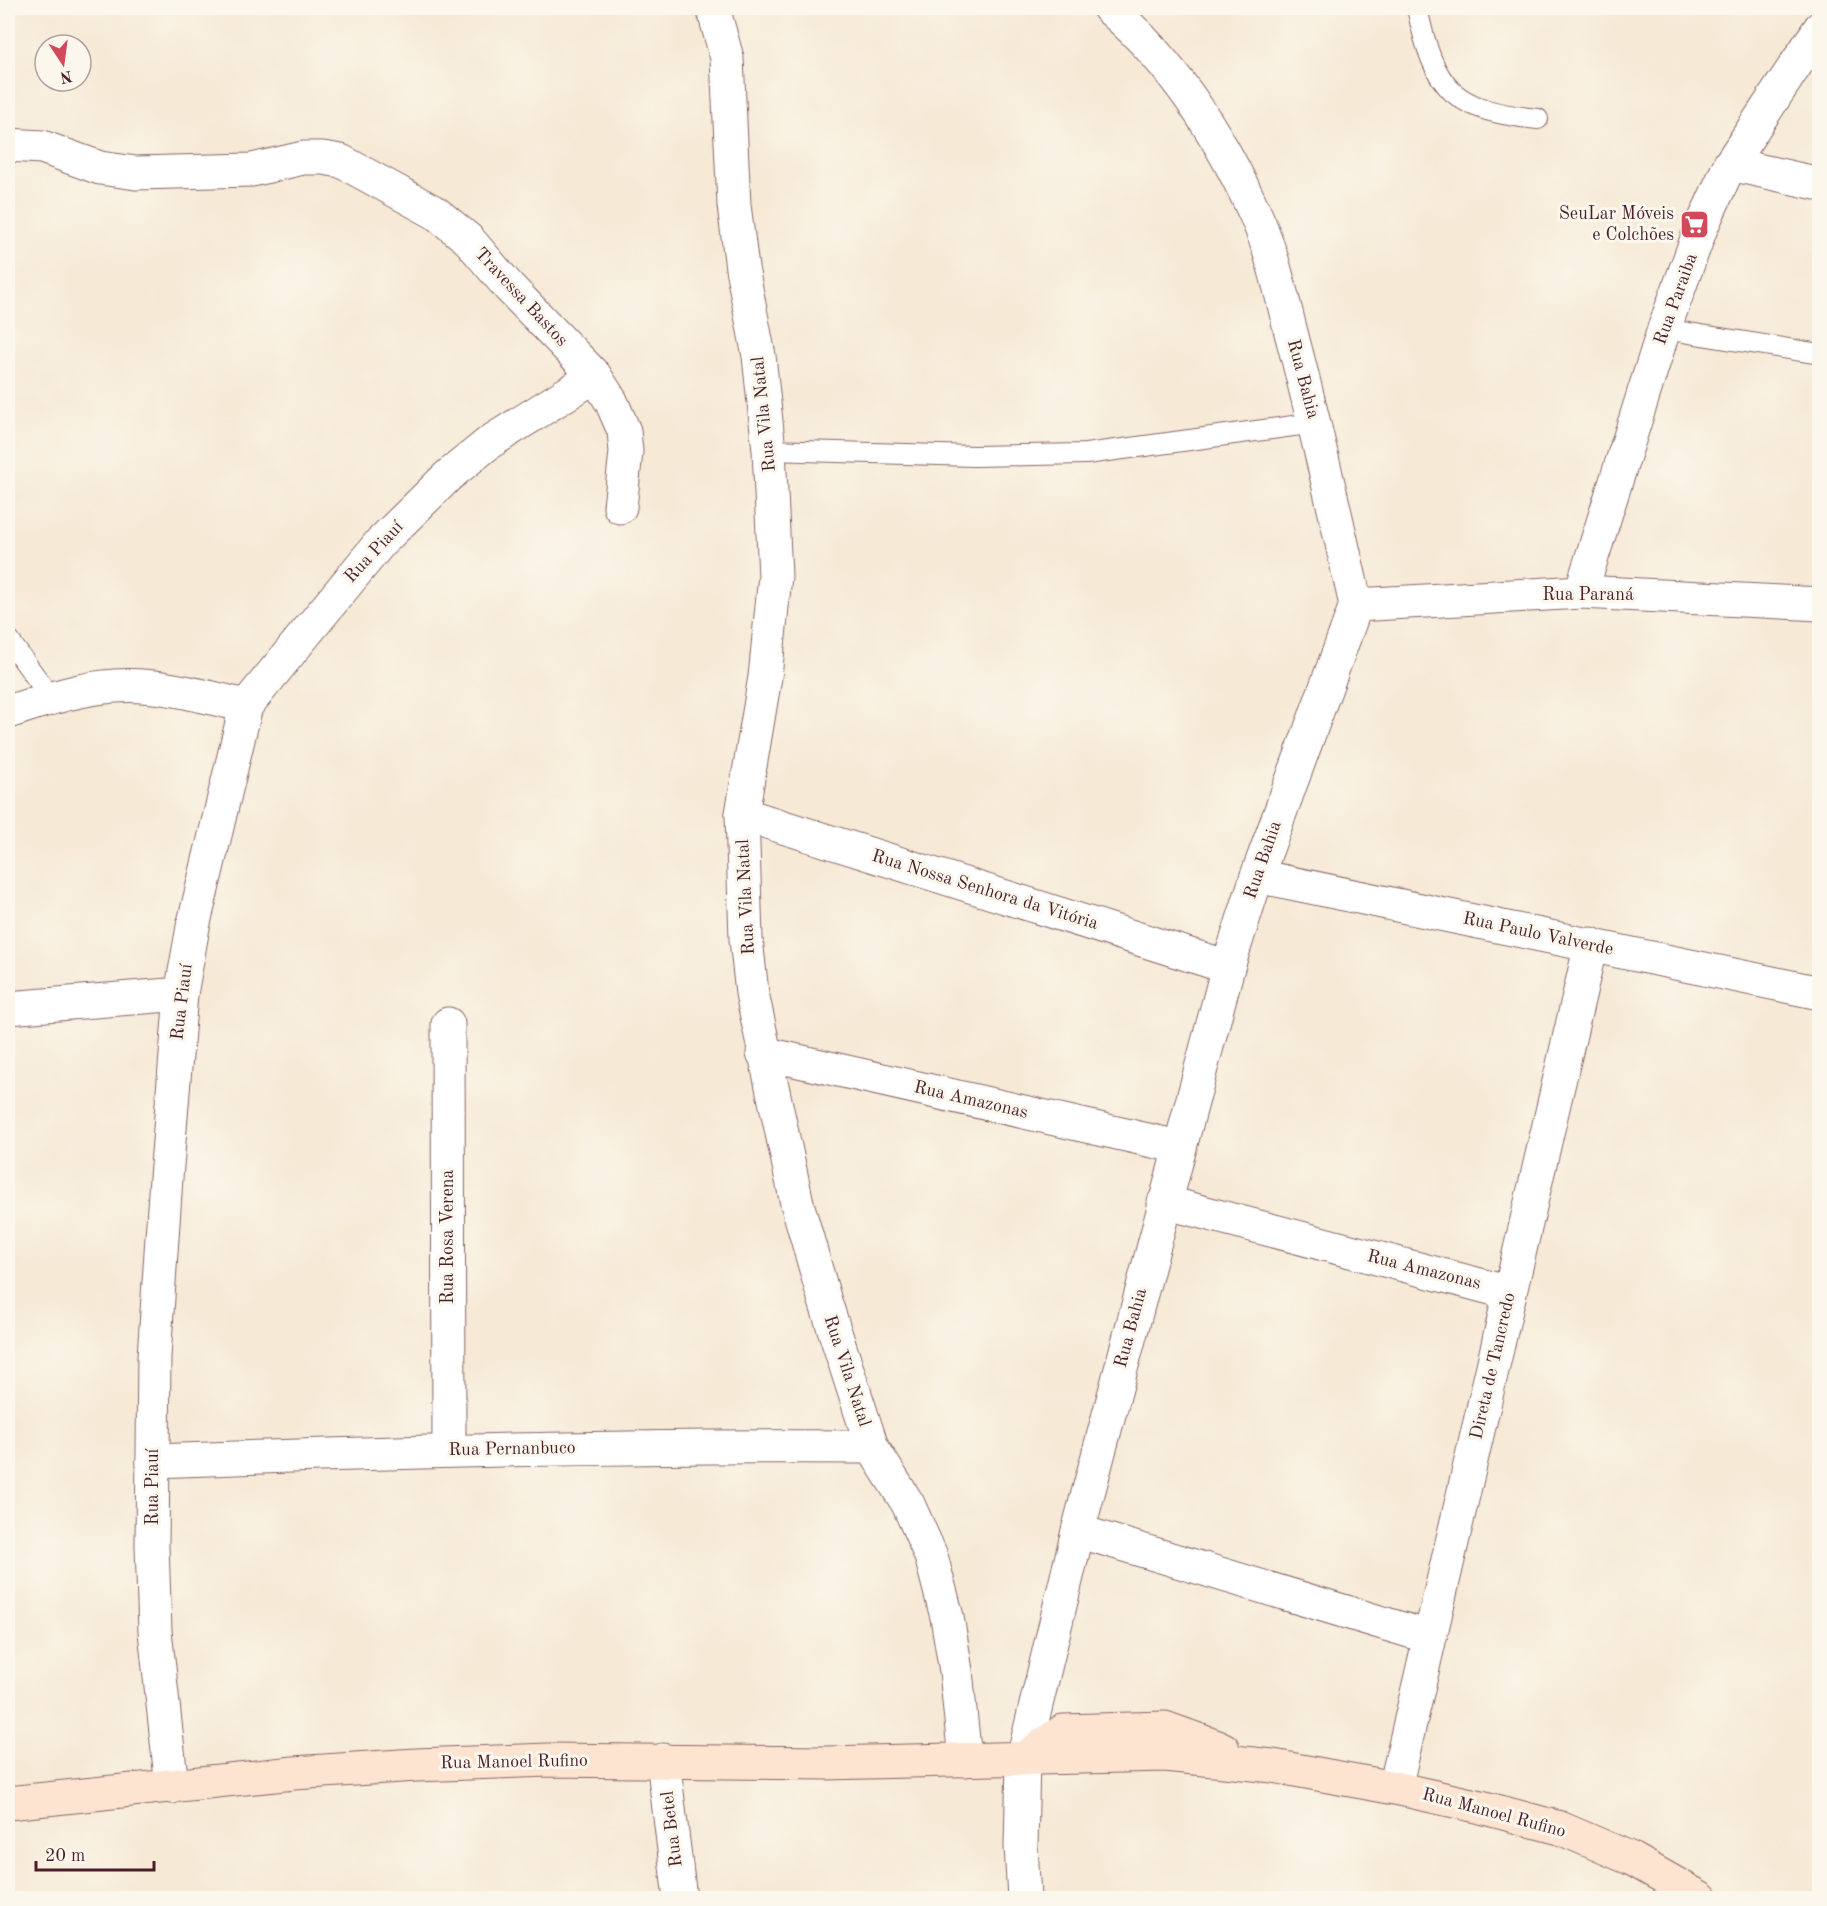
<svg xmlns="http://www.w3.org/2000/svg" width="1827" height="1906" font-family="'Old Standard TT',serif">
  <style>
    .lines { fill: none; stroke-linecap: round; stroke-linejoin: round }
    .service-casing { stroke: #866666; stroke-width: 22 }
    .minor-casing { stroke: #866666; stroke-width: 35 }
    .tertiary-casing { stroke: #866666; stroke-width: 35 }
    .secondary-casing { stroke: #866666; stroke-width: 35 }
    .service { stroke: #fff; stroke-width: 20 }
    .minor { stroke: #fff; stroke-width: 33 }
    .tertiary { stroke: #fff; stroke-width: 33 }
    .secondary { stroke: #fde4d1; stroke-width: 33 }
    .labels { text-anchor: middle; dominant-baseline: central; stroke-width: 6; stroke-linejoin: round; paint-order: stroke }
    .poi-label { font-size: 18px; fill: #4a1f2b; stroke: #fbf7ec; text-anchor: end }
    .street-label { font-size: 18px; fill: #4a1f2b; stroke: #fbf7ec }
  </style>
  <rect width="100%" height="100%" fill="#fbf7ec"/>
  <filter id="ink" filterUnits="userSpaceOnUse"><feTurbulence type="fractalNoise" baseFrequency=".0167" numOctaves="2"/><feDisplacementMap in="SourceGraphic" scale="12" xChannelSelector="R" yChannelSelector="G"/><feConvolveMatrix kernelMatrix="1 2 1 2 8 2 1 2 1" color-interpolation-filters="sRGB"/></filter>
  <filter id="wash" filterUnits="userSpaceOnUse"><feTurbulence type="fractalNoise" baseFrequency=".008" numOctaves="4" result="noise"/><feDisplacementMap in="SourceGraphic" scale="24" xChannelSelector="R" yChannelSelector="G"/><feGaussianBlur stdDeviation="1.35" result="paint"/><feColorMatrix in="noise" values="0 0 0 0 0 0 0 0 0 0 0 0 0 0 0 0 0 1.4 0 .05"/><feComposite in="paint" operator="in"/></filter>
  <g filter="url(#wash)">
    <rect width="100%" height="100%" fill="#f6e9d5"/>
  </g>
  <g filter="url(#ink)">
    <g class="lines">
      <defs>
        <g id="service">
          <path d="M1417 8C1435 92 1453 110 1538 119"/>
          <polyline points="1664,329 1820,354"/>
          <polyline points="769,450 974,456 1086,454 1315,423"/>
          <polyline points="8,639 51,698"/>
        </g>
        <g id="minor">
          <polyline points="713,8 727,58 734,205 742,268 759,356 769,450 775,576 765,677 742,814 746,939 752,993 797,1203 825,1301 872,1447 908,1504 931,1556 947,1617 956,1671 965,1760"/>
          <path d="M1109 8C1175 64 1222 139 1257 218 1274 257 1283 303 1294 344 1317 431 1336 518 1356 605"/>
          <polyline points="8,145 42,147 100,168 136,173 252,170 303,158 323,158 341,161 436,213 469,240 509,287 595,376 611,401 624,431 626,452 620,507"/>
          <polyline points="1730,164 1820,184"/>
          <polyline points="1581,592 1820,604"/>
          <path d="M8 712C42 701 79 688 115 686 159 683 203 696 246 706"/>
          <polyline points="742,814 1228,967"/>
          <polyline points="1257,876 1820,993"/>
          <polyline points="8,1008 181,994"/>
          <polyline points="448,1024 449,1450"/>
          <polyline points="763,1053 1179,1147"/>
          <polyline points="1164,1202 1510,1293"/>
          <path d="M153 1461C393 1452 632 1445 872 1447"/>
          <polyline points="1078,1531 1429,1637"/>
          <polyline points="1023,1759 1021,1846 1024,1898"/>
          <polyline points="663,1760 680,1898"/>
          <polyline points="172,1787 155,1631 152,1546 154,1357 166,1178 181,994 193,927 246,706 380,543 448,476 490,442 595,376"/>
          <polyline points="1395,1788 1591,944"/>
        </g>
        <polyline id="tertiary" points="1023,1759 1078,1531 1228,967 1257,876 1356,605 1581,592 1664,329 1701,228 1730,164 1820,28"/>
        <g id="secondary">
          <polyline points="1023,1759 1063,1731 1165,1728 1223,1749"/>
          <polyline points="8,1803 294,1773 416,1765 549,1760 826,1763 1165,1755 1273,1766 1395,1788 1481,1807 1560,1828 1632,1859 1701,1898"/>
        </g>
      </defs>
      <use href="#service" class="service-casing"/>
      <use href="#minor" class="minor-casing"/>
      <use href="#tertiary" class="tertiary-casing"/>
      <use href="#secondary" class="secondary-casing"/>
      <use href="#service" class="service"/>
      <use href="#minor" class="minor"/>
      <use href="#tertiary" class="tertiary"/>
      <use href="#secondary" class="secondary"/>
    </g>
  </g>
  <defs>
    <symbol id="supermarket-square" viewBox="-11 -11 22 22"><rect x="-9" y="-9" width="18" height="18" rx="4" fill="#d1495b" stroke="#fbf7ec"/><path d="M-6-5.5h2.5l.6 2H6L4.5 2H-2.5L-4.4-4H-6ZM-1.5 3.2a1.3 1.3 0 1 0 .1 0ZM3 3.2a1.3 1.3 0 1 0 .1 0Z" fill="#fff"/></symbol>
  </defs>
  <g fill-rule="evenodd">
    <use href="#supermarket-square" x="1678" y="208" width="33" height="33"/>
  </g>
  <g class="labels">
    <g class="poi-label">
      <text x="1674" y="214">SeuLar Móveis<tspan x="1674" dy="21">e Colchões</tspan></text>
    </g>
    <g class="street-label">
      <text transform="translate(521 297) rotate(47)">Travessa Bastos</text>
      <text transform="translate(1676 299) rotate(-70)">Rua Paraiba</text>
      <text transform="translate(1303 379) rotate(75)">Rua Bahia</text>
      <text transform="translate(764 414) rotate(-96)">Rua Vila Natal</text>
      <text transform="translate(374 552) rotate(-47)">Rua Piauí</text>
      <text x="1588" y="595">Rua Paraná</text>
      <text transform="translate(1263 860) rotate(-71)">Rua Bahia</text>
      <text transform="translate(985 890) rotate(17)">Rua Nossa Senhora da Vitória</text>
      <text transform="translate(746 897) rotate(-93)">Rua Vila Natal</text>
      <text transform="translate(1538 934) rotate(12)">Rua Paulo Valverde</text>
      <text transform="translate(182 1002) rotate(-83)">Rua Piauí</text>
      <text transform="translate(971 1100) rotate(13)">Rua Amazonas</text>
      <text transform="translate(448 1237) rotate(-90)">Rua Rosa Verena</text>
      <text transform="translate(1424 1270) rotate(14)">Rua Amazonas</text>
      <text transform="translate(1131 1328) rotate(-75)">Rua Bahia</text>
      <text transform="translate(1493 1366) rotate(-77)">Direta de Tancredo</text>
      <text transform="translate(847 1371) rotate(72)">Rua Vila Natal</text>
      <text transform="translate(512 1449) rotate(-1)">Rua Pernanbuco</text>
      <text transform="translate(153 1487) rotate(-90)">Rua Piauí</text>
      <text transform="translate(514 1762) rotate(-1)">Rua Manoel Rufino</text>
      <text transform="translate(1494 1813) rotate(15)">Rua Manoel Rufino</text>
      <text transform="translate(672 1829) rotate(-97)">Rua Betel</text>
    </g>
  </g>
  <rect width="1827" height="1906" fill="none" stroke="#fbf7ec" stroke-width="30"/>
  <g transform="translate(63 63) rotate(167)"><circle r="28" fill="#fbf7ec" stroke="#b4a19f" stroke-width="1.5"/>
  <path d="M0-4.5L10 22L0 15L-10 22Z" fill="#d1495b"/>
  <text y="-9" font-size="16" font-weight="bold" text-anchor="middle" fill="#4a1f2b">N</text>
  </g>
  <path d="M36 1861v9h118v-9" fill="none" stroke="#4a1f2b" stroke-width="3"/>
  <text x="45" y="1861" font-size="18" fill="#4a1f2b" stroke="#fbf7ec" stroke-width="4.5" paint-order="stroke">20 m</text>
</svg>
